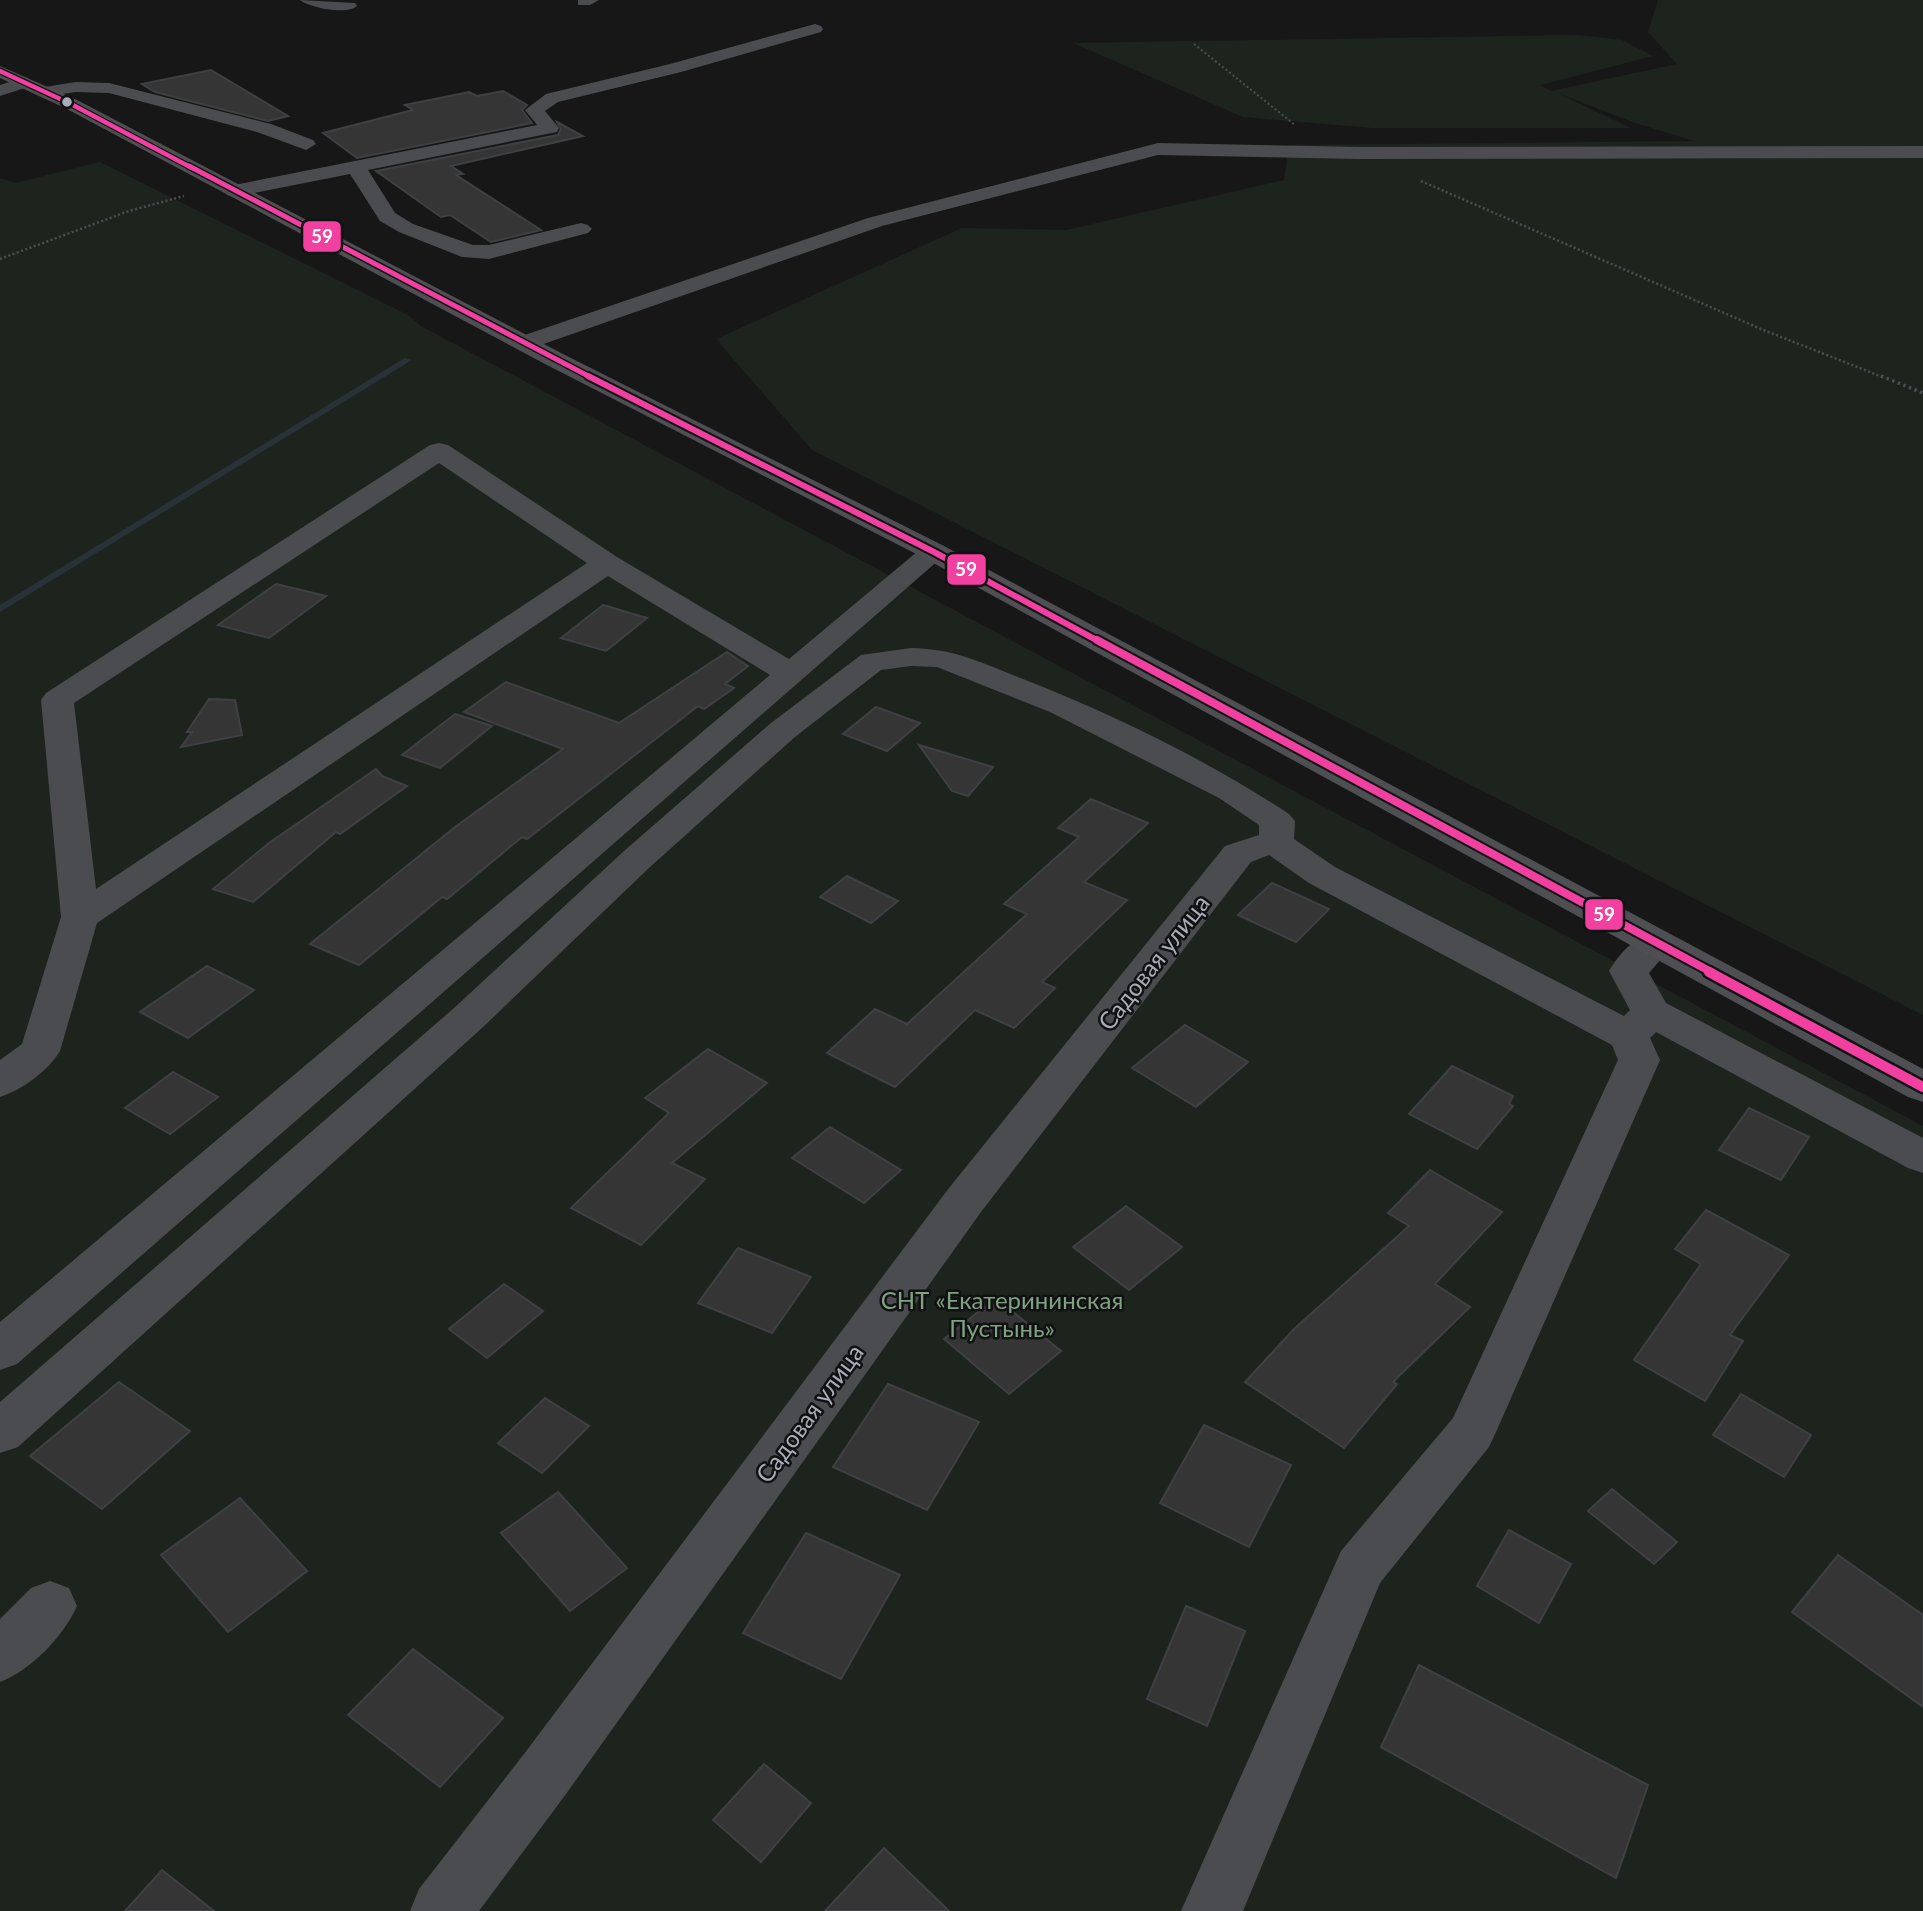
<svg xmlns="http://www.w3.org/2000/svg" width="1923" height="1911" font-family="Lato,sans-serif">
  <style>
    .green { fill: #1d241e }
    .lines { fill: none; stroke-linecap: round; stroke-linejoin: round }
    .stream { fill: #2a3239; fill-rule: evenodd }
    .building { fill: #353536; stroke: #3f4043; stroke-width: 2 }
    .path-far2 { stroke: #4d4e52; stroke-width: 2; stroke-dasharray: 2 2.5; stroke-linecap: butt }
    .path-far1 { stroke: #4d4e52; stroke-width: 2.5; stroke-dasharray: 2 2.5; stroke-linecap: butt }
    .path { stroke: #4d4e52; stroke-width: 3.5; stroke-dasharray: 2.5 3.5; stroke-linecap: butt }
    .minor { fill: #4b4c50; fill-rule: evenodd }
    .major { fill: #4d4f52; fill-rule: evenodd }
    .bus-1-far4-casing { stroke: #111113; stroke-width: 7 }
    .bus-1-far3-casing { stroke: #111113; stroke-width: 8 }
    .bus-1-far2-casing { stroke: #111113; stroke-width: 10 }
    .bus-1-far1-casing { stroke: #111113; stroke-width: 12 }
    .bus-1-casing { stroke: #111113; stroke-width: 15 }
    .bus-1-far4 { stroke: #f240a1; stroke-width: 4.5 }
    .bus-1-far3 { stroke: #f240a1; stroke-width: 5 }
    .bus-1-far2 { stroke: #f240a1; stroke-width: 6 }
    .bus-1-far1 { stroke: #f240a1; stroke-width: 8 }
    .bus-1 { stroke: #f240a1; stroke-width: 10 }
    .bus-dot { fill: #a8adb8; stroke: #111113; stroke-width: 2.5 }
    .labels { text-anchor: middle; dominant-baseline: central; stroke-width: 5; stroke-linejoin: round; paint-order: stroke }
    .near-street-label { font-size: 24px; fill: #a8adb8; stroke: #111113 }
    .near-park-label { font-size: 24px; fill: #7fa381; stroke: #111113 }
    .line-badge { stroke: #111113; stroke-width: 2.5 }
    .badge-label { font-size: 19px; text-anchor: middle; font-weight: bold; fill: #fff }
  </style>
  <rect width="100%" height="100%" fill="#171717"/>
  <g class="green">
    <polygon points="1658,0 1923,0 1923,1015 812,450 716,339 962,228 1066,230 1284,180 1289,145 1695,141 1635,123 1555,92 1631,128 1372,128 1243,117 1073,43 1578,35 1622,40 1653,56 1540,85 1551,91 1677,64 1648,32"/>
    <polygon points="100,162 408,315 421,326 1923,1126 1923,1911 0,1911 0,178 15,183"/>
  </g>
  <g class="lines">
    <polygon class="stream" points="405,358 412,360 0,612 0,605"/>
  </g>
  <g class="building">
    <polygon points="211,70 288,116 268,121 155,92 142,84"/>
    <polygon points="503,91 527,105 522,110 532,123 357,158 323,133 413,110 405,105 469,92 477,96"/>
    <polygon points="557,122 583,136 451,166 463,174 456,175 541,230 491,242 450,215 441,217 376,171 558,135 561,129"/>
    <polygon points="276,584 326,596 269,638 218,625"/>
    <polygon points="603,605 647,618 606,651 561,638"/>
    <polygon points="727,652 748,666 725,684 734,688 704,709 698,706 527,839 522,837 447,899 442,897 359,965 310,944 455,827 563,749 464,712 506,682 619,723"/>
    <polygon points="209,699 235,700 242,735 181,747 192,732 187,732"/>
    <polygon points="876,707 920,723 887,751 843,734"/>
    <polygon points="455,714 492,726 440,768 402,755"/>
    <polygon points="919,745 993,767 968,796 952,791"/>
    <polygon points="376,769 382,776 407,786 340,834 336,832 253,902 213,889 269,843"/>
    <polygon points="1091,799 1148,823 1084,882 1127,900 1042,982 1055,988 1014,1028 975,1010 895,1087 827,1053 875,1009 907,1024 1027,914 1004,904 1079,837 1058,828"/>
    <polygon points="847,876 898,901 871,923 820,897"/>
    <polygon points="1272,883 1329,909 1296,942 1238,915"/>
    <polygon points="207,966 254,990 188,1038 140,1012"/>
    <polygon points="1185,1025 1248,1062 1196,1107 1132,1068"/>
    <polygon points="708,1049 767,1083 672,1163 705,1179 641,1245 571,1208 669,1113 645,1098"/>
    <polygon points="1452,1066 1513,1096 1509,1104 1513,1106 1477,1149 1409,1114"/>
    <polygon points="173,1072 218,1097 170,1134 125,1108"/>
    <polygon points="1749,1108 1809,1137 1781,1180 1719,1150"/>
    <polygon points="830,1127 901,1170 864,1203 792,1158"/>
    <polygon points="1430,1170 1502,1212 1435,1284 1470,1307 1393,1382 1397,1384 1344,1448 1245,1382 1294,1329 1409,1226 1388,1213"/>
    <polygon points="1126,1206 1182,1247 1129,1290 1073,1247"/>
    <polygon points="1706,1210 1789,1255 1730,1335 1743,1341 1705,1401 1634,1360 1701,1264 1675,1249"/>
    <polygon points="738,1248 811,1277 772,1333 698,1303"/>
    <polygon points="504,1284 543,1311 487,1358 449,1329"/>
    <polygon points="996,1298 1061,1351 1009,1394 944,1339"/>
    <polygon points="119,1382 190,1431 102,1509 30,1456"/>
    <polygon points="888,1384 979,1422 927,1510 833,1467"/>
    <polygon points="1741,1394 1811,1435 1784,1477 1713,1435"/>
    <polygon points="545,1398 589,1426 542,1473 498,1443"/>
    <polygon points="1204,1425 1291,1465 1249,1547 1160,1503"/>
    <polygon points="1612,1489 1677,1542 1654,1564 1588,1511"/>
    <polygon points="558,1492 627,1568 570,1611 501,1533"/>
    <polygon points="240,1498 307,1571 228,1632 161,1555"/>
    <polygon points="1509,1530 1571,1564 1539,1623 1477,1586"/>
    <polygon points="806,1533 900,1575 841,1679 743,1633"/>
    <polygon points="1838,1555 1923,1615 1923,1707 1792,1612"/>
    <polygon points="1186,1606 1245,1631 1207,1726 1147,1699"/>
    <polygon points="413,1649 503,1718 440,1787 348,1715"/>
    <polygon points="1419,1665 1648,1785 1616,1878 1381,1747"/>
    <polygon points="764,1764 811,1803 761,1862 713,1820"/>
    <polygon points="884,1848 949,1911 825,1911"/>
    <polygon points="162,1870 214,1911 125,1911"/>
  </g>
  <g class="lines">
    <polyline class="path-far2" points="1194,44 1295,125"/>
    <g class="path-far1">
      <polyline points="1421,181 1761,329 1885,378"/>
      <polyline points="0,259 129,211 184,196"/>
    </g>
    <polyline class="path" points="1881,376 1923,393"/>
    <g class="minor">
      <path d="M300 0 355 3 357 6C347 15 310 8 300 0Z"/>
      <polygon points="578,0 599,0 590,5 578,5"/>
      <polygon points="815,24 821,26 823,29 821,32 681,72 558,102 545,111 559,128 557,132 368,170 395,213 413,224 473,245 489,245 581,223 588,225 592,229 588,233 489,259 462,257 399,232 380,221 350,174 234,197 227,195 224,191 227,187 234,185 537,125 525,110 546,94 670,64"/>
      <polygon points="25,77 34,82 31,86 0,96 0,85"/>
      <polygon points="75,82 109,83 271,124 313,140 316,144 306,150 257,132 109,93 75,92 45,97 36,92 39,88"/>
      <polygon points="1158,143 1358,147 1923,146 1923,158 1358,159 1158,155 882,226 532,348 516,348 512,343 516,338 868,218"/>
      <path d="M439 443 448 445 617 557 789 659 924 546 934 543 944 546 948 552 17 1364 0 1370V1322L770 675 608 576 97 923 60 1051C48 1071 22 1090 0 1097V1060L22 1044 61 917 41 700 46 693 430 445ZM439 463 587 563 96 889 74 703Z"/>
      <path d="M911 648C956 649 982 663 1023 679 1115 715 1207 760 1289 814L1295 821 1294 839 1335 867 1624 1016 1630 1010 1609 971C1622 949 1642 928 1669 935L1674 944 1649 973 1666 1003 1923 1138V1173L1908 1168 1656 1032 1650 1038 1660 1060 1496 1432 1489 1447 1380 1583 1243 1911H1181L1341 1551 1453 1418 1618 1060 1612 1045 1309 883 1269 855 1251 862 981 1212 566 1794 479 1911H410L419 1889 524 1754 949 1188 1225 846 1259 835V825L1219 798 1050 712 937 667 911 666 881 670 795 737 650 867 482 1028 18 1447 0 1453V1402L454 1008 624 851 771 723 861 655Z"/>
      <path d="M50 1581 69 1588 77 1606C63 1637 31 1670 0 1682V1619L31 1588Z"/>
    </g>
    <polygon class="major" points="0,66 77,100 563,354 944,546 1923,1069 1923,1102 1908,1097 924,558 545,364 65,108 0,78"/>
    <defs>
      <polyline id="bus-1-far4" points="0,71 71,104 192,168"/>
      <polyline id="bus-1-far3" points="189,166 592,378"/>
      <polyline id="bus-1-far2" points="588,376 934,552 1100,642"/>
      <polyline id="bus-1-far1" points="1097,640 1713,973"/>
      <polyline id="bus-1" points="1709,972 1923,1087"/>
    </defs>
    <use href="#bus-1-far4" class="bus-1-far4-casing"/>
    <use href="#bus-1-far3" class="bus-1-far3-casing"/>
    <use href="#bus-1-far2" class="bus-1-far2-casing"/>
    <use href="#bus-1-far1" class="bus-1-far1-casing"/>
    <use href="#bus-1" class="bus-1-casing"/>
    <use href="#bus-1-far4" class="bus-1-far4"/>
    <use href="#bus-1-far3" class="bus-1-far3"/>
    <use href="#bus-1-far2" class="bus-1-far2"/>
    <use href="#bus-1-far1" class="bus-1-far1"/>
    <use href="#bus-1" class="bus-1"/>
  </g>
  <circle class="bus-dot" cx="67" cy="102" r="6"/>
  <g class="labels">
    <g class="near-street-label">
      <text transform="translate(1153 962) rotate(-52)">Садовая улица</text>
      <text transform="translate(809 1413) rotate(-54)">Садовая улица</text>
    </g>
    <g class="near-park-label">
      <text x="1002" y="1299">СНТ «Екатерининская<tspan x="1002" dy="28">Пустынь»</tspan></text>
    </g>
  </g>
  <g class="line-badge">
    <rect x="302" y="220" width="40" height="33" rx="7" fill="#f240a1"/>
    <rect x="946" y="553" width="41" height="33" rx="7" fill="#f240a1"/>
    <rect x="1584" y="898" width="40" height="33" rx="7" fill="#f240a1"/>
  </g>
  <g class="badge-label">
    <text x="322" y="243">59</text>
    <text x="966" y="576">59</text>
    <text x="1604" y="921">59</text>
  </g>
</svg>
